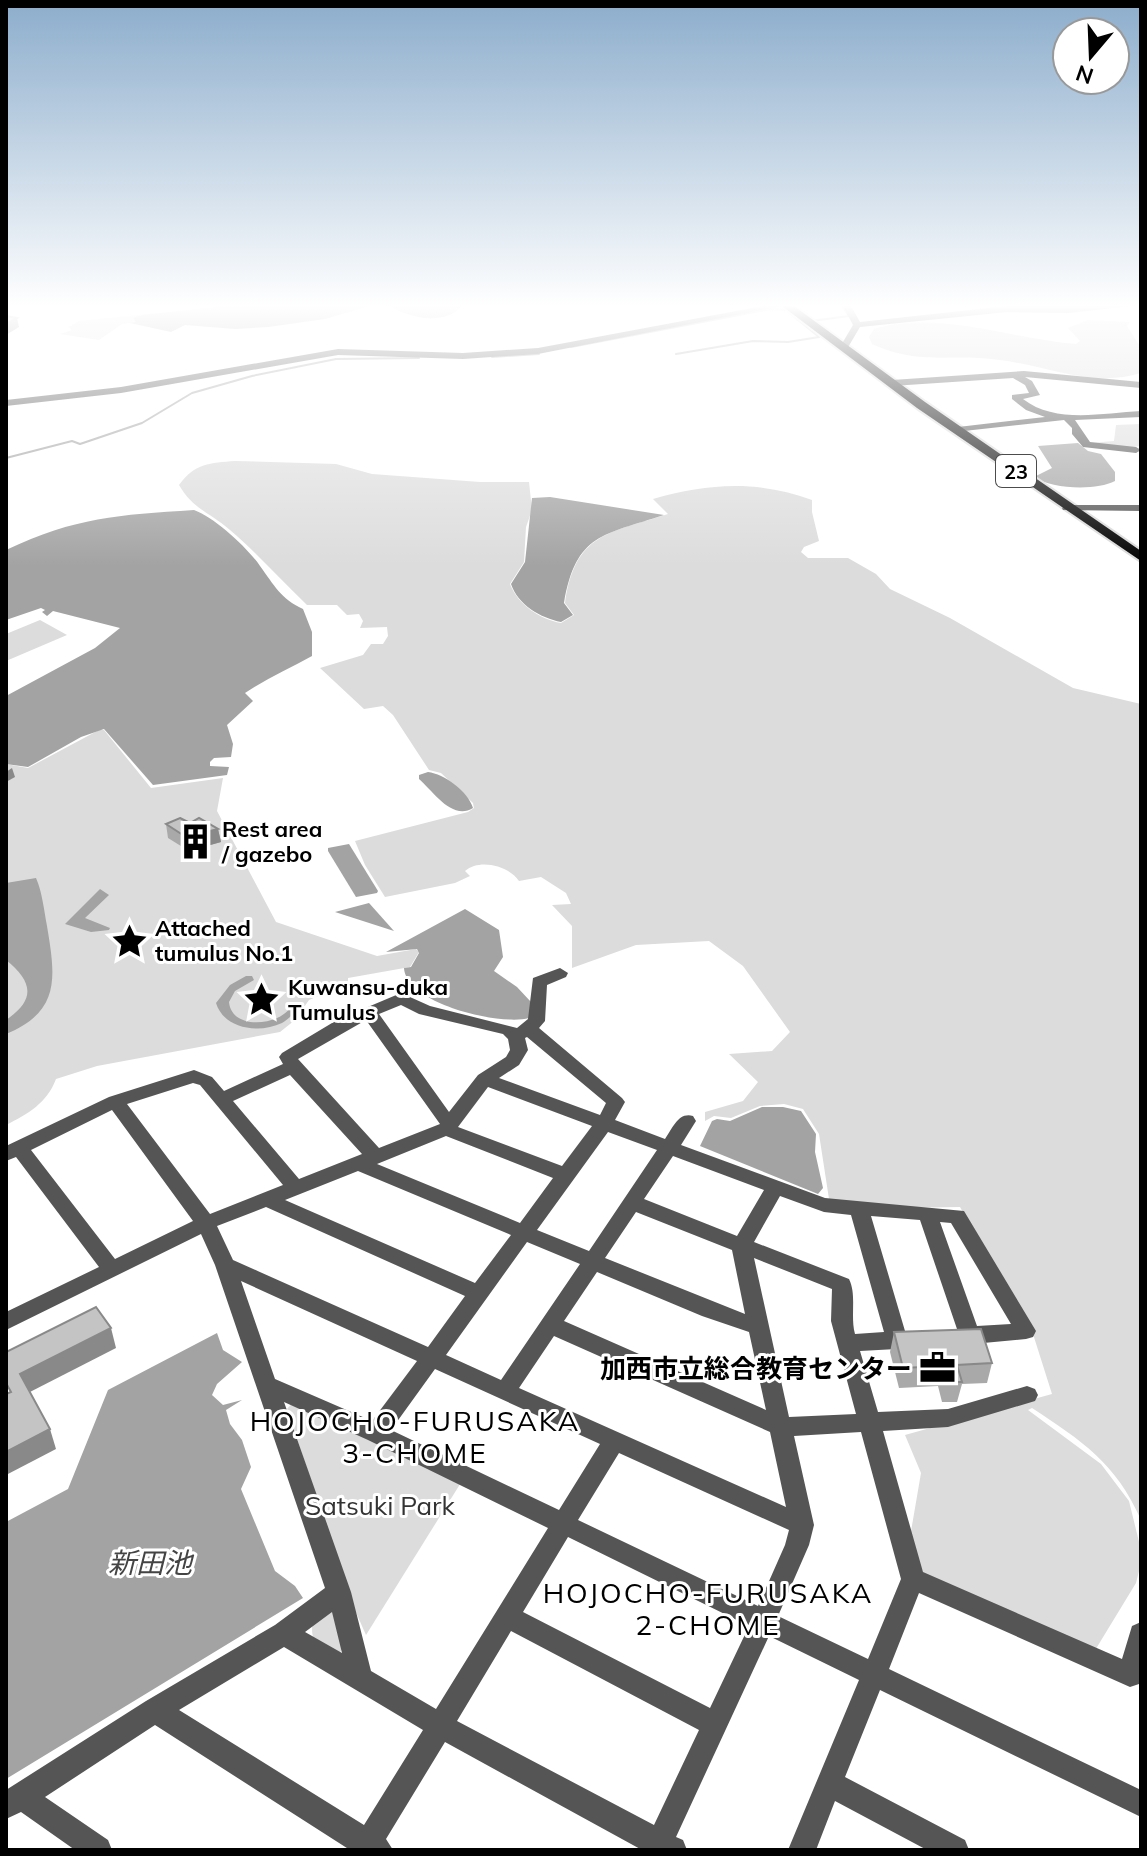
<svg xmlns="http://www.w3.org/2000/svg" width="1147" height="1856" font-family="Mulish,'Noto Sans JP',sans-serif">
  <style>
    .green { fill: #dcdcdc }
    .water { fill: #a3a3a3 }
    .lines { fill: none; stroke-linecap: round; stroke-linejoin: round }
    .stream { stroke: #a3a3a3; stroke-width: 2 }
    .major-casing { stroke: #dbdbdb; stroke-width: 4 }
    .minor { fill: #555; fill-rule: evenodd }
    .major { fill: #000; fill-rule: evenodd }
    .wall { fill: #a9a9a9 }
    .shaded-wall { fill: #898989 }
    .building { fill: #c4c4c4; stroke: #898989; stroke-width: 2 }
    .labels { text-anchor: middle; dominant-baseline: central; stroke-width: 6; stroke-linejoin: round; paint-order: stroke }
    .shield { fill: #fff; stroke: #4c4c4c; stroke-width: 2 }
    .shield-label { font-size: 20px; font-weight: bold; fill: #000 }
    .poi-label { font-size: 22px; font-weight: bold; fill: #000; stroke: #fff; text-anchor: start }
    .near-poi-label { font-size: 26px; font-weight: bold; fill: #000; stroke: #fff; text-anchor: end }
    .near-park-label { font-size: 26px; fill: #333; stroke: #fff }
    .near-neighbourhood-label { font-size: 28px; letter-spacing: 2px; fill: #000; stroke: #fff }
    .near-water-label { font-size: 28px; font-style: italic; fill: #444; stroke: #fff }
  </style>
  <rect width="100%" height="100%" fill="#fff"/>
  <g class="green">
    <polygon points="157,313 133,318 137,322 122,324 99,340 60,334 72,330 69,327 79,321"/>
    <path d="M1088 320 1130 322 1127 326 1141 348V373C1093 388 1048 366 1000 360 951 353 921 366 872 344L869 337 874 329C939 310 1010 339 1076 344L1080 341 1068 328Z"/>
    <polygon points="1141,424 1141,446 1125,448 1090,443 1114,441 1116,425"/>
    <path d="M235 461 336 464 372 474 480 482H529L532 510 526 527 524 562 510 584C518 605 540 619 561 623L574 615 565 603C575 533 609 533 668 514L653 499C708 483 758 480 812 500V512L819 541 804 547 801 552 808 558H848L876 574 890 589 950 618 1073 688 1141 704V1520C1116 1463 1082 1441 1032 1408L1028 1410 1101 1464 1129 1501 1141 1550V1563L1136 1583 1094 1652 925 1576 909 1543 921 1473 905 1435 1052 1394 1033 1334 960 1207 894 1208 829 1199 819 1134 803 1109 784 1104 760 1106 731 1118 714 1116 705 1121V1112L743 1101 758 1082 729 1054 772 1051 790 1032 743 966 709 941 636 945 572 968V926L552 905 571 904 566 893 541 877 519 881C509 866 480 858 465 871L470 876 455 883 385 897 365 865 355 841 468 812 474 808 473 803 441 773 429 770 393 715 383 706 364 709 320 668 363 655 371 644H383L388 636 387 627 360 628 363 621 359 614 347 615 337 605H307C281 580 257 553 230 530 209 512 193 509 179 485 195 463 210 463 235 461Z"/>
    <polygon points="40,620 67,635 6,661 6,634"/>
    <path d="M99 730H104L151 788 223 778 217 811 276 922 377 956 416 949 419 952 410 967 348 978V983L309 1000 295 1020 280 1032 97 1066 56 1079C47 1103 28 1114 6 1125V764L28 768Z"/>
    <polygon points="295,1400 462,1481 366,1635 354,1608 287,1409"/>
    <path d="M331 1609 339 1621 345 1645 338 1655C318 1645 309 1644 313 1620Z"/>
  </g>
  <g class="water">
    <polygon points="225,306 369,306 325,319 268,327 235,329 185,325 171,332 130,323 136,322 133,318 142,315"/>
    <path d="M390 306H462C444 326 409 318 390 306Z"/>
    <path d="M1078 443 1088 451 1101 454 1115 472V481C1096 491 1051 489 1034 477L1052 468 1038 446Z"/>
    <path d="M550 497 664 515C604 535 576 533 564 603L573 615 561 622C541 618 518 605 511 584L525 562 532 498Z"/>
    <path d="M194 510C214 517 248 548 260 566 274 585 281 599 303 609L312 632V656C290 668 266 679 245 693L253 701 227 725 233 744 231 757 214 758 210 762V766L229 767 227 775 153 785 104 729 81 737 28 767 6 764V696L95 648 120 628 53 611 47 616 42 612 45 610 41 608 6 620V550C76 517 118 515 194 510Z"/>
    <path d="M428 772C444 774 468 791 473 808 452 821 433 791 419 779V775Z"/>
    <polygon points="349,844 378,891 377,893 356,897 328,851 328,848"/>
    <path d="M36 878C42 891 44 910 47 926 55 975 62 1011 6 1034V1020C37 999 32 981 6 960V883Z"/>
    <polygon points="100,889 109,895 85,918 110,928 109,930 91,932 65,924"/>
    <polygon points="369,903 394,931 335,912"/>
    <path d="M465 909 499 930 503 957 494 971 517 987 531 1002 529 1018C501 1026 406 1004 404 968L411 967 419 953 417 949 386 952Z"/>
    <path d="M246 976H252L254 980 235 991 229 1002C231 1024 259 1026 277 1018 285 1015 290 1008 296 1002L301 1006C295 1012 289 1019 282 1023 259 1034 224 1029 216 1003L230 985Z"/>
    <polygon points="762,1107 783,1107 801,1111 816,1134 815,1152 823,1188 818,1194 700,1146 712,1121 717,1119 730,1121"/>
    <polygon points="217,1333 223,1350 242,1362 217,1384 212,1395 223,1405 242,1400 226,1410 230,1424 242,1440 251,1467 241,1489 275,1571 295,1586 303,1598 6,1779 6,1522 68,1489 108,1390"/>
  </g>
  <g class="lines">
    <g class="stream">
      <polyline points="811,321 849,316 842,306"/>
      <polyline points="571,347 771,309 786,310 819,337 788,342 753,341 676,354"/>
      <polyline points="492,357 539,354"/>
      <polyline points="6,458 72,441 80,444 142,423 192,393 252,376 336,359 419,358"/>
    </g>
    <defs>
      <polygon id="major" points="782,306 794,306 925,402 1141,551 1141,561 917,408"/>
    </defs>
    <use href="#major" class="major-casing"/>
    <g class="minor">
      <polygon points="763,306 782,306 538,354 463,359 338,355 121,393 6,406 6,400 121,387 338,349 463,353 538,348"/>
      <polygon points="843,306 851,306 860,322 1007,306 1132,306 1068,313 1007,312 860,327 847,349 844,350 840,347 853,325"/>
      <path d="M1024 371 1141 382V388L1025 377 1032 381 1040 395 1023 399C1055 424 1102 413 1141 411V417L1075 420 1090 442 1136 447 1141 450 1136 453 1083 447 1072 434V428L1064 420 955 432V428L958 427 1045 417 1026 410 1012 399V395L1029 393 1025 385 1013 378 892 386 887 383 892 380Z"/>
      <polygon points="1067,505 1141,505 1141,511 1063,510 1062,508"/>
      <path d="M560 968 568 973 566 977 547 985 545 1021 539 1028 622 1098 625 1102 615 1120 665 1139C673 1128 678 1112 693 1116L696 1121 681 1145 825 1198 964 1211 1036 1331 1033 1337 1026 1339 962 1345 955 1342 951 1336 957 1329 920 1220 871 1216 905 1331 922 1333 926 1339 922 1345 915 1348 860 1351 878 1412 948 1409 1027 1386 1035 1389 1038 1395 1035 1401 948 1427 883 1431 923 1572 1122 1659 1132 1626 1141 1622V1679L1139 1684 1130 1687 919 1593 889 1669 1141 1790V1817L880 1690 845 1777 965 1840 969 1850H927L835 1801 816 1850H788L859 1680 769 1636 676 1837 683 1840 687 1850H642L445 1742 386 1839 393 1850H350L155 1725 45 1797 108 1840 112 1850H75L21 1812 6 1819V1790L146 1701 275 1625 325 1588 215 1265 201 1234 6 1330V1312L99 1267 16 1157 6 1161V1146L109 1097 194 1070 212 1077 224 1091 283 1064 279 1057 282 1053 337 1020 401 993 430 1006 517 1028 528 1019 533 978ZM401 1005 419 1014 503 1034 508 1039 510 1050 506 1057 478 1075 449 1112 379 1014ZM366 1020 440 1124 379 1148 298 1059ZM527 1037 606 1103 600 1115 499 1078 519 1065 528 1050 525 1038ZM290 1075 362 1154 299 1179 233 1101ZM193 1083 200 1085 283 1185 210 1214 127 1104ZM488 1087 592 1126 562 1166 458 1127ZM112 1110 193 1221 115 1259 31 1150ZM608 1132 657 1150 589 1251 537 1230ZM446 1136 553 1178 520 1223 377 1164ZM673 1156 764 1190 737 1236 644 1199ZM358 1171 511 1235 475 1283 285 1200ZM780 1196 824 1212 851 1215 884 1332 855 1334C850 1316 857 1295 849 1279L754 1242ZM266 1207 465 1296 428 1347 233 1260 217 1226ZM636 1212 732 1250 745 1314 605 1258ZM940 1222 951 1223 1011 1324 977 1326ZM527 1242 580 1264 501 1380 446 1355ZM754 1258 832 1289 831 1321 856 1414 789 1417ZM597 1272 702 1316 749 1332 766 1410 564 1321ZM241 1281 417 1361 372 1421 275 1379ZM554 1336 770 1432 786 1507 519 1388ZM435 1369 600 1444 559 1510 391 1430ZM284 1402 368 1440 548 1528 436 1709 371 1671 351 1592ZM861 1432 901 1579 868 1659 778 1616 809 1545 814 1525 794 1436ZM619 1453 789 1530 785 1545 758 1606 578 1520ZM568 1537 749 1626 710 1708 523 1612ZM332 1612 342 1653 305 1632ZM511 1631 699 1730 654 1825 457 1721ZM284 1647 423 1730 364 1825 179 1710Z"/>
    </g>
    <use href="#major" class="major"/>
  </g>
  <g class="wall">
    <polygon points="166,824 218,829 221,842 189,851 168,838"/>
    <polygon points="894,1332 992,1363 987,1383 962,1384 957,1402 942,1402 938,1386 899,1388 890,1352"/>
  </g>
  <g class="shaded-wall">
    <polygon points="17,318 19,327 6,335 6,324"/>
    <polygon points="12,768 15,777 6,782 6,772"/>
    <polygon points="218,829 221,842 189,851 186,837"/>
    <polygon points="111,1328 116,1348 26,1394 20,1374"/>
    <polygon points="50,1429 56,1449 6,1475 6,1452"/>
  </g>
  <g class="building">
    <polygon points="6,316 17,318 6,324"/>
    <polygon points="180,818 190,823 199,818 218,829 186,837 166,824"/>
    <polygon points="96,1307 111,1328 20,1374 50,1429 6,1452 6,1394 11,1392 6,1383 6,1352"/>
    <polygon points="981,1329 992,1363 957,1365 962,1382 946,1382 942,1366 903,1368 894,1332"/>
  </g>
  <linearGradient id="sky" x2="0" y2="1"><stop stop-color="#8cadcc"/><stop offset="0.54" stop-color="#fff"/><stop offset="1" stop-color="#fff" stop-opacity="0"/></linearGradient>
  <rect width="1147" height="566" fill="url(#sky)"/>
  <defs>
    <symbol id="building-bare" viewBox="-9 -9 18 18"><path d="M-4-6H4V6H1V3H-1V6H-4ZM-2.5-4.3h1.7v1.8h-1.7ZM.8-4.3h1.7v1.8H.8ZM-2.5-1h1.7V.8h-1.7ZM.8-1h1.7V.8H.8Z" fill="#000" stroke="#fff" stroke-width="2.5" paint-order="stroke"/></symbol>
    <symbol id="sight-bare" viewBox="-9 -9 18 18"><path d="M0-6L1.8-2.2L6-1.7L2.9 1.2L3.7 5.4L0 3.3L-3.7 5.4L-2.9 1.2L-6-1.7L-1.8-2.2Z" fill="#000" stroke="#fff" stroke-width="2.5" paint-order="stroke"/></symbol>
    <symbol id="office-bare" viewBox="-9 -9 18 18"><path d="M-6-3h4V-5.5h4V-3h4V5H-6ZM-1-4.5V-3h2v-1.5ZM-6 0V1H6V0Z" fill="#000" stroke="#fff" stroke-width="2.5" paint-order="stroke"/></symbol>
  </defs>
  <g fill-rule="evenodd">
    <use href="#building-bare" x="170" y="816" width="51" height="51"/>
    <use href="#sight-bare" x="104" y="916" width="51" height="51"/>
    <use href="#sight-bare" x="236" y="974" width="51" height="51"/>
    <use href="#office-bare" x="912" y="1342" width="51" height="51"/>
  </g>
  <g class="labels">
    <rect class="shield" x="996" y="455" width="40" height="32" rx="6"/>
    <g class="shield-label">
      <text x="1016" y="471">23</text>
    </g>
    <g class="poi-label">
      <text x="222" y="829">Rest area<tspan x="222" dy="25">/ gazebo</tspan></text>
      <text x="155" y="928">Attached<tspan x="155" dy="25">tumulus No.1</tspan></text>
      <text x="288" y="987">Kuwansu-duka<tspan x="288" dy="25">Tumulus</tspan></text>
    </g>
    <g class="near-poi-label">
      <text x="912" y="1368">加西市立総合教育センター</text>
    </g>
    <g class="near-park-label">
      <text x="380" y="1505">Satsuki Park</text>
    </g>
    <g class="near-neighbourhood-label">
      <text x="415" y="1420">HOJOCHO-FURUSAKA<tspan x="415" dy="32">3-CHOME</tspan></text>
      <text x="708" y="1592">HOJOCHO-FURUSAKA<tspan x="708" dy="32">2-CHOME</tspan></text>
    </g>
    <g class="near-water-label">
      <text x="150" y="1562">新田池</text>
    </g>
  </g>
  <rect width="1147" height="1856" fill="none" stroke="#000000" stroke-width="16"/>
  <g transform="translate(1091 56) rotate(199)"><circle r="38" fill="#ffffff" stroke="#999999" stroke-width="2"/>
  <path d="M0-6L14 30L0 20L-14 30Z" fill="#000000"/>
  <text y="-12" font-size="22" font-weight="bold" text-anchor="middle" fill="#000000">N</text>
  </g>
</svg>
